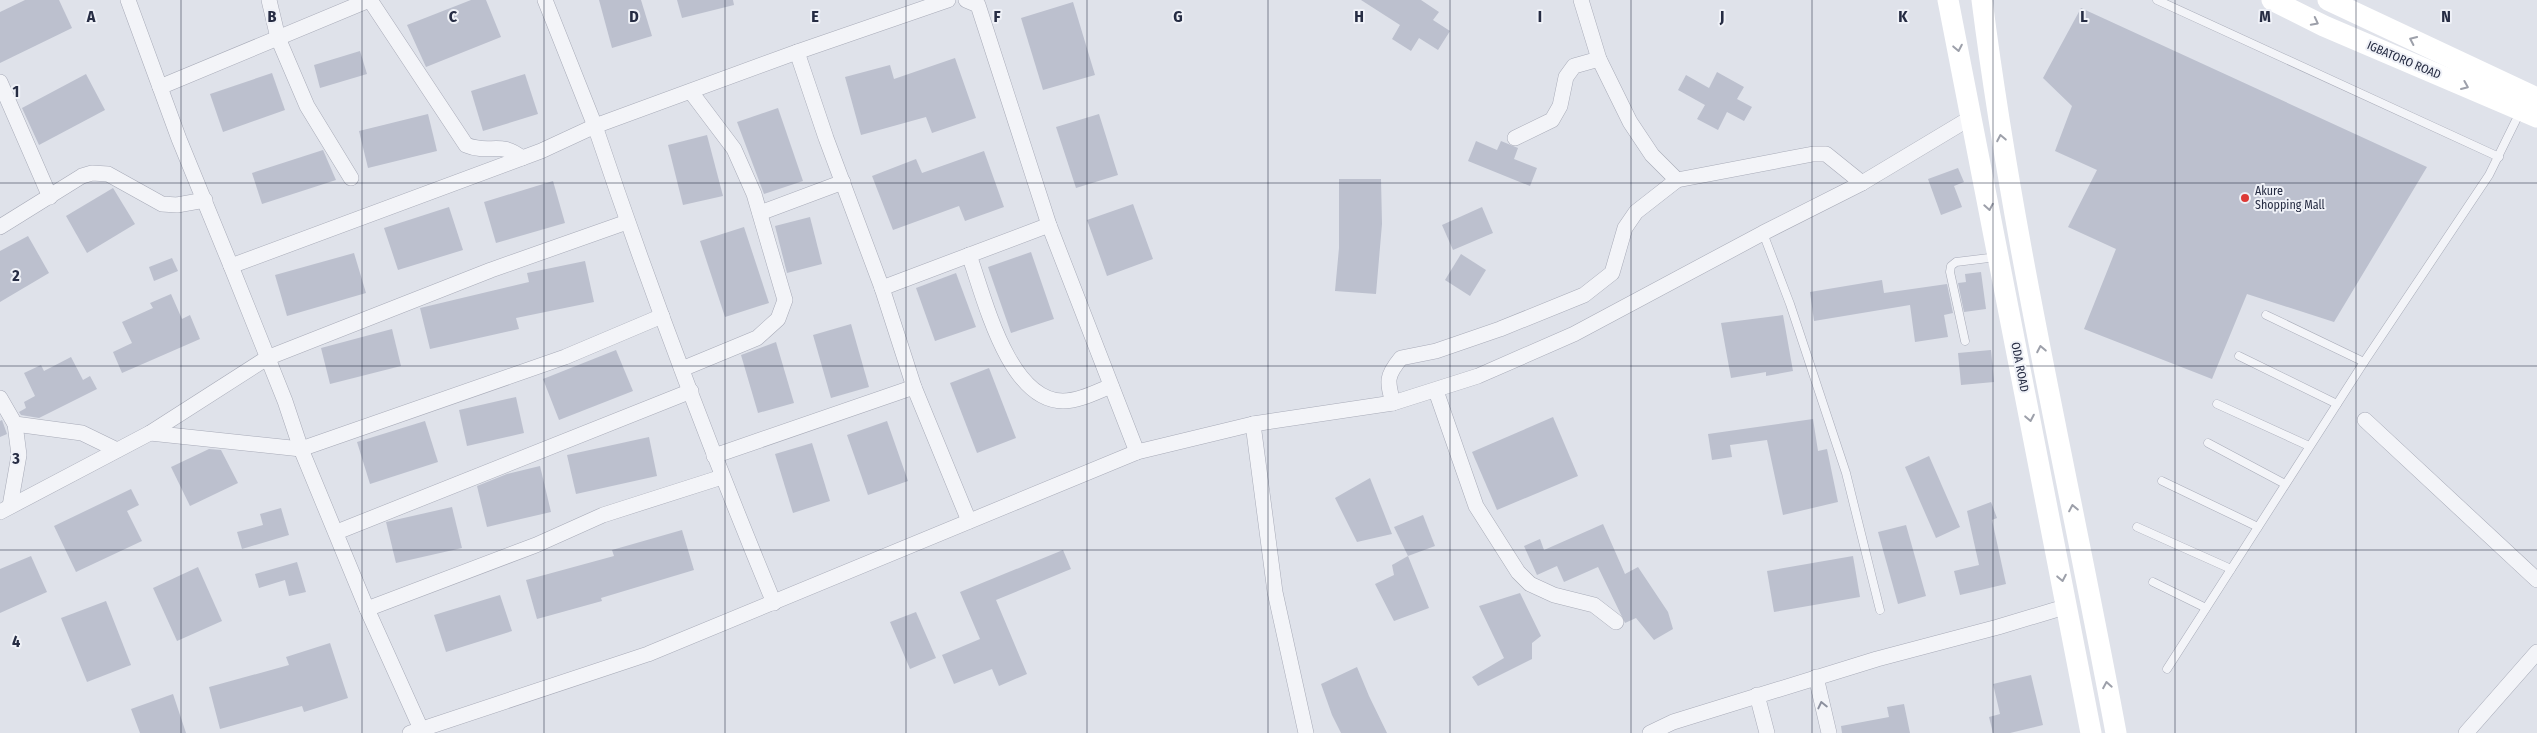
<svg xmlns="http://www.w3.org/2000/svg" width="2537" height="733" font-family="'Fira Sans Condensed',sans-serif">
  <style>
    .building { fill: #bcc0ce }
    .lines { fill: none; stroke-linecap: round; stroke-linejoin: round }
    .lane-casing { stroke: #a8abb8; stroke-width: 9 }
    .street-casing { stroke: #a8abb8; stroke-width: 16 }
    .lane { stroke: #f3f4f8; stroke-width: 8 }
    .street { stroke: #f3f4f8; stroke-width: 15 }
    .secondary { stroke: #fff; stroke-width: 21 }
    .oneway { stroke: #9da0aa }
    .oneway2 { stroke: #8c909e }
    .grid { fill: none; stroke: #262c43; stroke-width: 1; stroke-opacity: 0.55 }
    .poi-dot { fill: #dd3a37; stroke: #eff1f7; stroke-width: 2 }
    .labels { text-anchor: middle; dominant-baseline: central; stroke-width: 4; stroke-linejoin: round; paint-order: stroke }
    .street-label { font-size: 12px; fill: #262c43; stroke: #eff1f7 }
    .poi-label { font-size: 12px; fill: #262c43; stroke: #eff1f7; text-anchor: start }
    .grid-label { font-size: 16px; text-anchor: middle; font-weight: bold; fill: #262c43; stroke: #eff1f7; stroke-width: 4; stroke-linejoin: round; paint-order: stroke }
  </style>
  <rect width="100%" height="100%" fill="#dfe2ea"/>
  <g class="building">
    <polygon points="25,0 59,0 72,28 0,63 0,12"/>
    <polygon points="471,0 486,0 501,37 426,67 407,25"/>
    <polygon points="599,0 641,0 652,36 612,48"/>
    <polygon points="677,0 733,0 734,5 682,18"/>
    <polygon points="1361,0 1421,0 1439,12 1433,20 1450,31 1438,50 1419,38 1411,51 1392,39 1400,25"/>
    <polygon points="1073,2 1095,75 1043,90 1021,18"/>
    <polygon points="2081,8 2427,167 2334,322 2247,294 2212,379 2084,329 2116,249 2068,227 2097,170 2055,151 2072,106 2043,78"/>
    <polygon points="360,51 367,74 320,88 314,65"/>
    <polygon points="955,58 976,118 932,133 926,117 861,135 845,77 890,65 894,79"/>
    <polygon points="1717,72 1744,87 1737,99 1752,107 1744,121 1727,112 1718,130 1697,119 1705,105 1678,90 1686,75 1709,88"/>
    <polygon points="272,73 285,110 223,132 210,94"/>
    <polygon points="86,74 105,110 39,145 22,108"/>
    <polygon points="525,74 538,114 483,131 471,91"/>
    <polygon points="778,108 803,181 764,194 737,122"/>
    <polygon points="428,114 437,151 368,168 359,131"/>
    <polygon points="1099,114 1118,175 1076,188 1056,127"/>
    <polygon points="707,135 723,196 683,205 668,145"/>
    <polygon points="1476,141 1497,150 1501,141 1518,148 1514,159 1537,168 1530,186 1468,161"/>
    <polygon points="323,150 336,180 262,204 252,173"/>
    <polygon points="984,151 1004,207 965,221 959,206 893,230 872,176 916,159 922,173"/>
    <polygon points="1958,168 1964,182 1954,186 1962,207 1941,215 1928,179"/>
    <polygon points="1339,179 1381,179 1382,224 1376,294 1335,291 1339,248"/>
    <polygon points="553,181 565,223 496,243 484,202"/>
    <polygon points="113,188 135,224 87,253 66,216"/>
    <polygon points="1133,204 1153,259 1107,276 1087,220"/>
    <polygon points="449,207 463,250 398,270 384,228"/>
    <polygon points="1482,207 1493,233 1453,250 1442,225"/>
    <polygon points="810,217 822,264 787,273 775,226"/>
    <polygon points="744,227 769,303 725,317 700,241"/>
    <polygon points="28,236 49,273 0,302 0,251"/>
    <polygon points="1031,252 1054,319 1011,333 988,267"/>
    <polygon points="354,253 366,293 287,316 275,275"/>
    <polygon points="1461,254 1486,270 1470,296 1445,280"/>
    <polygon points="172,258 178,271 154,281 149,267"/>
    <polygon points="585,261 594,302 516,318 519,329 430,349 420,308 529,282 527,273"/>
    <polygon points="1981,272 1986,309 1964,312 1958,283 1966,282 1965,274"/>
    <polygon points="956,273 976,327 935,341 916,288"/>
    <polygon points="1882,280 1884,293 1947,284 1953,313 1944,315 1948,337 1915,342 1910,305 1814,321 1810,292"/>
    <polygon points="171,294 182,319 190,315 200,339 122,373 113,352 132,343 122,322 153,308 150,303"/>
    <polygon points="1783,315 1793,371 1766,376 1766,372 1731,378 1721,323"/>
    <polygon points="851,324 869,387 831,398 813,335"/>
    <polygon points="392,329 401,366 330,384 321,348"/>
    <polygon points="776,342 794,403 758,413 741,355"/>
    <polygon points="616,350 633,391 559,420 543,379"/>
    <polygon points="1991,350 1994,382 1961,385 1958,353"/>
    <polygon points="71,357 83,380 90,376 97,389 39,418 21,415 19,412 26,408 24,402 35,396 24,373 41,365 44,371"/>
    <polygon points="989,368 1016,438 977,453 950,383"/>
    <polygon points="516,397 524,433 467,446 459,410"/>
    <polygon points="1553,417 1578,476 1497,510 1472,452"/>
    <polygon points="1813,419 1818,451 1827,449 1838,502 1783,515 1767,440 1730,445 1732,457 1712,460 1708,434"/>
    <polygon points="2,420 7,434 0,437 0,421"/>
    <polygon points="425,421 438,462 370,484 357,442"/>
    <polygon points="887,421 908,481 868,495 847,435"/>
    <polygon points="649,437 657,476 576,494 567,455"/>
    <polygon points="812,443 830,501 793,513 775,454"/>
    <polygon points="209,449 221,450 238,483 190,506 171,467"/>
    <polygon points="1929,456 1960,527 1936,538 1905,467"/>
    <polygon points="540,466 551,512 487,527 477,486 507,474"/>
    <polygon points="1370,478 1392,534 1357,542 1335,498"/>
    <polygon points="131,489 139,505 127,511 142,541 76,572 54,526"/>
    <polygon points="1991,502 1997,518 1992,520 2006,584 1960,595 1954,571 1979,565 1967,511"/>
    <polygon points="452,507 462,548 396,563 386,522"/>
    <polygon points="281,508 289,535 242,549 237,532 263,525 260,514"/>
    <polygon points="1423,515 1435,546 1408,556 1394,527"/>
    <polygon points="1603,524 1625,574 1638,567 1668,612 1673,629 1654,640 1636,618 1625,623 1598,567 1564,582 1557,566 1537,575 1524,546 1540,539 1544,550"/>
    <polygon points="1906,525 1926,596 1898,604 1878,532"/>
    <polygon points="682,530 694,570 601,598 602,601 537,619 526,580 614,556 612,550"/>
    <polygon points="1063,550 1071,569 996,600 1027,674 999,686 992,669 954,684 942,655 980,639 960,592"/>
    <polygon points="31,556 47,592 0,613 0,569"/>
    <polygon points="1408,556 1429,608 1394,621 1375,584 1394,575 1392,565"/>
    <polygon points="1853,556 1860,597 1774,612 1767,571"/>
    <polygon points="297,562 306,592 289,596 285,580 259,588 255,574"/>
    <polygon points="198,567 222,621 177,641 153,588"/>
    <polygon points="1520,593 1541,636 1532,643 1532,659 1478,686 1472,677 1504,658 1479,606"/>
    <polygon points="500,595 512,631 446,652 434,615"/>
    <polygon points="106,601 131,665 87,682 61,618"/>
    <polygon points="916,612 936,658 910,669 890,622"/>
    <polygon points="330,643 348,698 304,712 302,706 220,729 209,687 289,665 286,657"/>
    <polygon points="1357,667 1369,696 1387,733 1341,733 1332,715 1321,684"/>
    <polygon points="2031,675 2043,725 2010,733 1993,733 1989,717 2000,714 1993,684"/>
    <polygon points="173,694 186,733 140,733 131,709"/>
    <polygon points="1904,704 1910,733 1842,733 1841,726 1889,717 1887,707"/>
  </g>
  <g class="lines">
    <defs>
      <g id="lane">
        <polyline points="2157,0 2499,157"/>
        <polyline points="1763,233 1790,304 1846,473 1880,610"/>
        <polyline points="2266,315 2364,362"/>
        <polyline points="1965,341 1950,272 1951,266 1956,262 1997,257"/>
        <polyline points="2239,356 2337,404"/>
        <polyline points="2217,404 2309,446"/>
        <polyline points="2208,443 2285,484"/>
        <polyline points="2162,481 2258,527"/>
        <polyline points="2137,527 2231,569"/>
        <polyline points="2153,582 2206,608"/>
        <polyline points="2167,669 2364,362 2489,175 2520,112"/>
      </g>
      <g id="street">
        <polyline points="128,0 179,139 231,266"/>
        <polyline points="269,0 278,38 307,106 351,178"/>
        <path d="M370 0 466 145C490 155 500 140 522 158"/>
        <polyline points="545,0 595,126 797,52 948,0"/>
        <polyline points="966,0 978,5 1049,225 1137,452"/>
        <polyline points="1581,0 1599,59 1630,122 1652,155 1677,180"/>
        <polyline points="797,52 826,138 882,288 914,387 969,521"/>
        <polyline points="0,82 50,197"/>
        <polyline points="160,87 369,0"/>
        <polyline points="1515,138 1552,120 1560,106 1566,77 1574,66 1599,59"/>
        <polyline points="760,213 843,182"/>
        <polyline points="0,227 82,176 92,173 108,174 162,204 177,205 205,200"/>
        <path d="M969 255C984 296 1008 401 1063 401 1079 401 1096 392 1111 386"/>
        <polyline points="882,288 1049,225"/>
        <polyline points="682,369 757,338 778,319 785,300 754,194 734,149 691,92"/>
        <polyline points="1436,391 1476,506 1518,572 1530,584 1554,595 1594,605 1616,622"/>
        <polyline points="0,398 15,424 19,455 10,506"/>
        <path d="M1393 403C1387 381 1386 376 1401 358L1436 351 1500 329 1584 295 1612 273 1625 228 1636 212 1677 180 1813 154H1826L1862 183"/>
        <polyline points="2365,420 2537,580"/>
        <polyline points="15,424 82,433 117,450"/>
        <polyline points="1253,424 1275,592 1306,733"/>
        <polyline points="150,433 301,449 565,357 662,316"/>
        <polyline points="714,456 914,387"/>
        <polyline points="0,512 150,433 267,358 491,270 627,222"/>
        <polyline points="337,532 691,391"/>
        <polyline points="367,609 536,545 603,515 722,477"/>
        <polyline points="1816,677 1829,733"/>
        <polyline points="1757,695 1767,733"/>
        <path d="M421 729 367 609 301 449 285 401 231 266 541 151 595 126C649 287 709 446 774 603"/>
        <polyline points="410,733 648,654 1137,452 1253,424 1393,403 1478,376 1574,334 1763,233 1862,183 1972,117"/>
        <polyline points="1650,733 1673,722 1877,659 1998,627 2068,606"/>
        <polyline points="2466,733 2537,652"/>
      </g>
    </defs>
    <use href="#lane" class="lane-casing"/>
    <use href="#street" class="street-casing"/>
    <use href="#lane" class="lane"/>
    <use href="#street" class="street"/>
    <g class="secondary">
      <polyline points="1948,0 2091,733"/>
      <path d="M1982 0C2013 246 2071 489 2116 733"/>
      <polyline points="2272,0 2324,26 2537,117"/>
      <polyline points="2328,0 2537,98"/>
    </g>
  </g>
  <defs><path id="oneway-chevron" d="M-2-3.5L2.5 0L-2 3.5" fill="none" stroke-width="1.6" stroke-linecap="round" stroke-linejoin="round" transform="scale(1.25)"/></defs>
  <g class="oneway">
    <use href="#oneway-chevron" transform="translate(2315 22) rotate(27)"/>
    <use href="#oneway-chevron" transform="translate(2413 40) rotate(-155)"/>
    <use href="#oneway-chevron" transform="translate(1958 48) rotate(79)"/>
    <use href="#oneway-chevron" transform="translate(2465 86) rotate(23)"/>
    <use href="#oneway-chevron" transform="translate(2001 138) rotate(-101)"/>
    <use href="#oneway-chevron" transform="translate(1989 207) rotate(80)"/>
    <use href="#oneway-chevron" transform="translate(2041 349) rotate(-101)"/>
    <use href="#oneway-chevron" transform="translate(2030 418) rotate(79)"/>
    <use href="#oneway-chevron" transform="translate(2073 508) rotate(-101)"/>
    <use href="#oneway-chevron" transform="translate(2062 578) rotate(79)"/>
    <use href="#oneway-chevron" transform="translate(2107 685) rotate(-100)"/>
  </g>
  <use class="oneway2" href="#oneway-chevron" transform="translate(1822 705) rotate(-103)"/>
  <path class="grid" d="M181 0V733M362 0V733M544 0V733M725 0V733M906 0V733M1087 0V733M1268 0V733M1450 0V733M1631 0V733M1812 0V733M1993 0V733M2175 0V733M2356 0V733M0 183H2537M0 366H2537M0 550H2537"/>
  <circle class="poi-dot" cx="2245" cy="198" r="5"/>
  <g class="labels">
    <g class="street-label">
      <text transform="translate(2404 60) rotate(23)">IGBATORO ROAD</text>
      <text transform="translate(2020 367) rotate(79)">ODA ROAD</text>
    </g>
    <g class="poi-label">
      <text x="2255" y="191">Akure<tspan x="2255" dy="14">Shopping Mall</tspan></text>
    </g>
  </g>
  <g class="grid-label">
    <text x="91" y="22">A</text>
    <text x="272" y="22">B</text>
    <text x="453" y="22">C</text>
    <text x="634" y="22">D</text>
    <text x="815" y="22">E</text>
    <text x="997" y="22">F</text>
    <text x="1178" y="22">G</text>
    <text x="1359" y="22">H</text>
    <text x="1540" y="22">I</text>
    <text x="1722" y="22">J</text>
    <text x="1903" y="22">K</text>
    <text x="2084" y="22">L</text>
    <text x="2265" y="22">M</text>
    <text x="2446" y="22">N</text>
    <text x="16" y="97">1</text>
    <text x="16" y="281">2</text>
    <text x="16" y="464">3</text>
    <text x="16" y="647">4</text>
  </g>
</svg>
